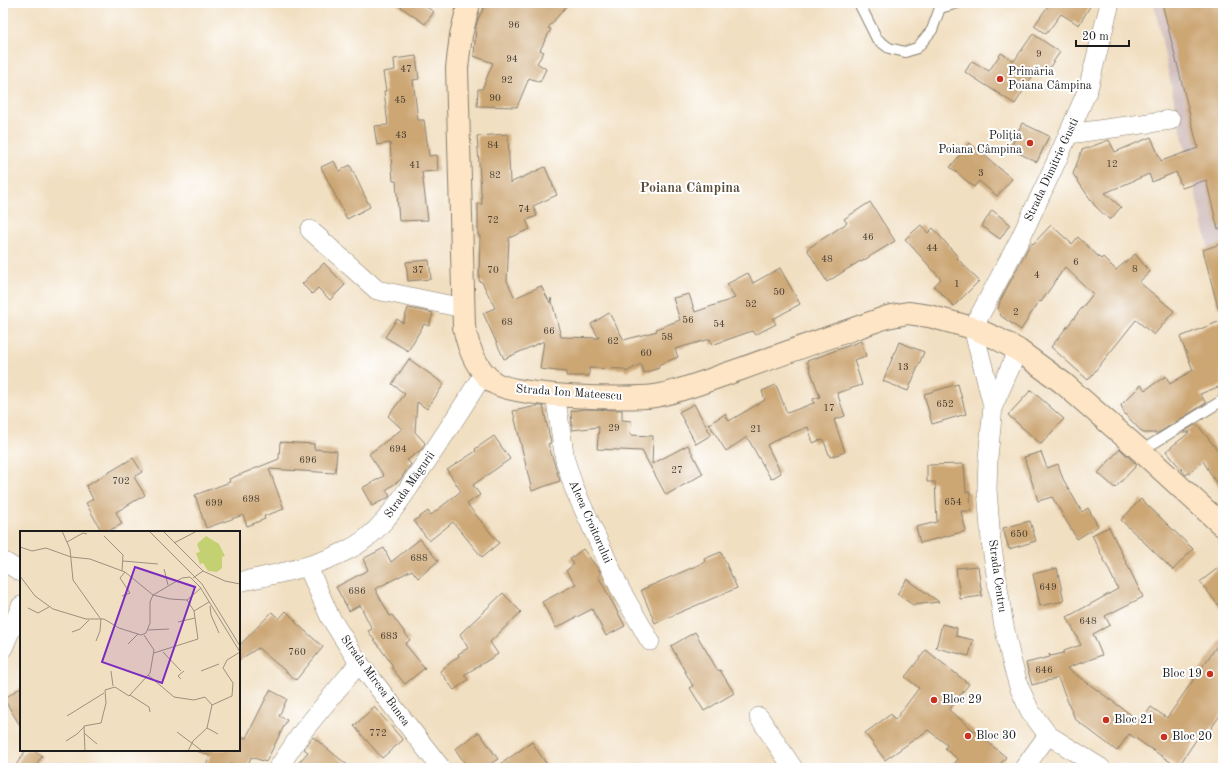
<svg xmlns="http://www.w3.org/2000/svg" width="1226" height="771" font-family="'Old Standard TT',serif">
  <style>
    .industrial { fill: #d1bfbd }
    .building { fill: #cca673 }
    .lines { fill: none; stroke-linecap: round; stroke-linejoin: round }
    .lane-casing { stroke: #867e6e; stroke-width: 12 }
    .street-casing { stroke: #867e6e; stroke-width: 20 }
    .secondary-casing { stroke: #867e6e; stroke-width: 24 }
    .lane { stroke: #fff; stroke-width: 10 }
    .street { stroke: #fff; stroke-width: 19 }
    .secondary { stroke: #fde5c5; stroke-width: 22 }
    .poi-dot { fill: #c8321e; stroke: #fff; stroke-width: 1.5 }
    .labels { text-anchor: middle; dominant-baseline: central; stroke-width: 4; stroke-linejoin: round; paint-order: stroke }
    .number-label { font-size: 10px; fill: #483e32 }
    .poi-label { font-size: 12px; fill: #1c1c1c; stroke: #fff; text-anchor: start }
    .street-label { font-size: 12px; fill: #1c1c1c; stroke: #fff }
    .quarter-label { font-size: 14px; font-weight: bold; fill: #5a4c3a; stroke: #fff }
    .inset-road { fill: none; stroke: #9c917f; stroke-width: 1 }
    .view { fill: #7b2cbf; fill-opacity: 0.15; stroke: #7b2cbf; stroke-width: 2 }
    .inset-edge { fill: none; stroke: #1c1c1c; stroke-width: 2 }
  </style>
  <rect width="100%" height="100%" fill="#fff"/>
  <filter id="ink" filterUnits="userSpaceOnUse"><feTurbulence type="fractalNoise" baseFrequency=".025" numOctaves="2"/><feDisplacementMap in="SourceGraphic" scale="8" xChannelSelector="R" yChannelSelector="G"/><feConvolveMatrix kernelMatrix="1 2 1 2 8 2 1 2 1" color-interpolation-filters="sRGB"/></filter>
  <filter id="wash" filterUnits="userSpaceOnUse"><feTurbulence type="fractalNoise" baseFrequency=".012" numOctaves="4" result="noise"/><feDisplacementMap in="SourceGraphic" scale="16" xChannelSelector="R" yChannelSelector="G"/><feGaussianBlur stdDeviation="0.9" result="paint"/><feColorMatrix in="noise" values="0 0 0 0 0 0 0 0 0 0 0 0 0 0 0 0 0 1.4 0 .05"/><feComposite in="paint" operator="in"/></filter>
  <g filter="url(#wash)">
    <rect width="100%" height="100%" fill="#f1dfc1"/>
    <polygon class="industrial" points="1154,3 1223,3 1223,310 1177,114"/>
    <g id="blocks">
      <g class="building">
        <polygon points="395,3 421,3 434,12 425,24"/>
        <polygon points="486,3 569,3 548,28 551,29 540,50 544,52 537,63 546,69 540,82 529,78 517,107 477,106 478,89 482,89 493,63 474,56 476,26 478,19"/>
        <polygon points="1043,3 1092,3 1079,25 1061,14 1046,34 1034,26 1048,6"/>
        <polygon points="1162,3 1223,3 1223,228 1218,229 1206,180 1182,188 1176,172 1152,182 1149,174 1105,193 1121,207 1110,220 1095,206 1073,174 1082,150 1109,140 1115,152 1151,137 1161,161 1198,148"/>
        <polygon points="1033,34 1060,52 1045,74 1037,69 1015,104 965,72 972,61 989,71 1001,53 1014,61"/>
        <polygon points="416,56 419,79 413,80 418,120 424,120 429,156 437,155 438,171 422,172 428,220 399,221 396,181 393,181 390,143 377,145 374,126 388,125 384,91 386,91 383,72 395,70 394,59"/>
        <polygon points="1022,123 1049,136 1037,162 1010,149"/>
        <polygon points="508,134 510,183 545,167 557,195 533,206 537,216 526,220 530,229 509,238 507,281 515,298 541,286 550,303 551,298 561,337 599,338 591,324 609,313 624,340 657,331 656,329 680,320 673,298 689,294 695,312 735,298 727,284 748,273 753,283 780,268 800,304 773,319 776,324 755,335 752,331 712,345 710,339 675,349 678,357 658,365 659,368 644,373 641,364 626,372 624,369 589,368 589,376 566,376 566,372 540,369 544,341 504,359 483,313 495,308 482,282 479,281 480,236 478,235 478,204 482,204 477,136"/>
        <polygon points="970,143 1012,179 997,196 979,181 974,187 950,167"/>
        <polygon points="334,161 339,171 350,165 370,207 347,219 321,167"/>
        <polygon points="870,202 895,241 861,262 860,261 827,282 807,249 847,223 844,219"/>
        <polygon points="992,210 1010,224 1000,239 982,226"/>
        <polygon points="921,225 928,233 933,228 958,257 957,258 979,281 954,306 934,286 941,279 905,239"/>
        <polygon points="1051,225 1072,244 1078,237 1101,259 1103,257 1116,270 1135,254 1150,272 1139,282 1174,311 1154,335 1136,320 1088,380 1051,347 1093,294 1065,267 1041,302 1039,301 1021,330 1001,316 998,309 1000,301 1028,248 1031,243 1033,244"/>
        <polygon points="1223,243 1223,307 1218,308 1203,250"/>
        <polygon points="429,260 431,279 408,281 406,262"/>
        <polygon points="324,263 345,285 330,300 318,288 312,294 302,284"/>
        <polygon points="408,308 433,313 429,326 424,324 408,351 385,337 397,319 403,323"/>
        <polygon points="1223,320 1223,385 1200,394 1206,403 1158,433 1143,433 1124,413 1121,405 1141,385 1145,390 1166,376 1170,384 1193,370 1180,337"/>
        <polygon points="861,341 866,356 854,360 862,385 837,393 845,416 834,420 845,452 830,457 823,439 813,443 808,427 779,438 767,445 781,473 771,479 747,437 726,451 709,424 725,414 729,421 765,400 762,391 776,385 787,413 814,403 813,399 820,397 807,361"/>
        <polygon points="899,342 924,352 908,391 883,381"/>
        <polygon points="409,359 444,384 427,409 417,402 415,432 425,443 422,449 407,460 411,464 400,480 386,490 390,496 389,497 372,506 362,488 384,476 369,454 402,429 388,416 405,394 392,384"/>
        <polygon points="958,384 966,414 932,424 924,394"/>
        <polygon points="1031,390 1064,419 1041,444 1008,415"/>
        <polygon points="694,404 711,435 696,444 679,412"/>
        <polygon points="537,406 543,406 551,443 548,444 560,481 532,491 513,411"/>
        <polygon points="584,409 622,410 622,420 631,421 630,435 653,436 652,464 688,445 703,474 666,495 642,451 597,449 599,427 572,430 571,411"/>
        <polygon points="1197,424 1223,457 1223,494 1203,461 1186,475 1166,451 1190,432 1183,432"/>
        <polygon points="494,436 510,459 473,485 480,495 467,504 499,543 482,557 453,522 429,541 414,521 428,511 431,515 461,491 447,470 476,451 475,449"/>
        <polygon points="280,442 314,444 314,449 337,451 335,473 269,469 284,509 264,516 265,519 247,526 243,515 206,528 195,495 230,482 229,479 279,459"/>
        <polygon points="1120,449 1137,465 1115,488 1098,473"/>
        <polygon points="1041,452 1047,468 1058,464 1063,479 1082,512 1088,508 1098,526 1077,539 1052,497 1038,501 1024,457"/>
        <polygon points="133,458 142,472 134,477 145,495 116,512 122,524 107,532 102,532 86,503 93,499 86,486"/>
        <polygon points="964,464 966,492 970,492 971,511 961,511 966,531 920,543 916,527 937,522 935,482 927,482 927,465"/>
        <polygon points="1141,499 1193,549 1173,570 1121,520"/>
        <polygon points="1030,521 1036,541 1009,549 1003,528"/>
        <polygon points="1109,527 1143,597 1105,616 1110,625 1093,634 1102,655 1067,668 1141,722 1151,707 1167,718 1223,637 1223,711 1203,740 1198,737 1178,767 1129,734 1117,751 1075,719 1058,678 1032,685 1026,663 1050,657 1049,654 1051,656 1064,653 1064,651 1081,645 1067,617 1118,589 1092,535"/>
        <polygon points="420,539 438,561 418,578 412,570 375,589 390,616 392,615 410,640 405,644 425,668 405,684 391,667 393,666 368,631 372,629 360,605 349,611 336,587 368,570 363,559 384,548 391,562"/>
        <polygon points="583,549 599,570 601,574 598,576 625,626 606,636 592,609 556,628 542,602 576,584 566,571 574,564 570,559"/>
        <polygon points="721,552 737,588 655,623 641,590 705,562 704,559"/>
        <polygon points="1223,564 1223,611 1200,582"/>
        <polygon points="978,566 982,596 960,599 956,568"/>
        <polygon points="1057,568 1064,601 1040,606 1033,574"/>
        <polygon points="907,579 939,602 913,605 897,594"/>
        <polygon points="503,593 521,612 490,642 498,654 464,675 468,680 454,690 440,671 459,656 458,654 468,648 460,634"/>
        <polygon points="286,611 296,621 295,622 323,647 296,680 258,648 239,660 239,646 272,612 279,619"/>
        <polygon points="942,624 957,628 956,636 973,640 969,656 936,648"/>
        <polygon points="695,632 718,671 720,670 734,693 704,711 690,688 693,686 671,646"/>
        <polygon points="926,650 969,684 949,710 1006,757 997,768 951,768 958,759 945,749 947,745 928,730 885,760 865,733 891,714 895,720 919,688 905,677"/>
        <polygon points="21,687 21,727 4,699"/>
        <polygon points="270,690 287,699 279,716 287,720 266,762 251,757 247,768 239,768 230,764 228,768 205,768 210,756 197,751 198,750 239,750 239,736 246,738"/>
        <polygon points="374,707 403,740 382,758 354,726"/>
        <polygon points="479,732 498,759 484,768 468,768 455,749"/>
        <polygon points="313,737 351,768 294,768 308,752 304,749"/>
        <polygon points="532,742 549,768 495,768"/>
        <polygon points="26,750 33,750 42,756 34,768 14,768"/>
      </g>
    </g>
  </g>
  <g filter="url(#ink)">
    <use href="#blocks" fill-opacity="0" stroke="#867e6e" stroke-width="1"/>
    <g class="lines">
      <defs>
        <g id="lane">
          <polyline points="859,3 877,39 889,48 905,52 917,48 932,30 940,8 958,3"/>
          <polyline points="1141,451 1223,400"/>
        </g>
        <g id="street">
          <polyline points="1069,134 1171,120"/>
          <polyline points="310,230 377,290 463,308"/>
          <polyline points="1018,350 993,406 988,458 987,489 991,541 1003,621 1011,659 1019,687 1030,711 1048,735 1101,768"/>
          <polyline points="555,394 565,460 574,488 621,591 650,641"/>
          <polyline points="993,406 973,328 1020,239 1057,160 1088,89 1110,3"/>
          <polyline points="3,561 21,572"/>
          <polyline points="308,567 330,617 359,663 441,768"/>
          <path d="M239 582C276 574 312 568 346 551 380 535 399 502 419 472 442 440 463 406 484 373"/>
          <polyline points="3,648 21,606"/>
          <polyline points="759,717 793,768"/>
          <polyline points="278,768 303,731 359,663"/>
          <polyline points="1024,768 1048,735"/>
        </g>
        <path id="secondary" d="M469 3 461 35 457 68 464 327C468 347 475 368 493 382 513 397 627 400 655 396 684 391 713 378 741 369 790 351 839 334 887 317L908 313 929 316 973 328 996 338 1018 350 1063 383 1141 451 1223 526"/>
      </defs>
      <use href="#lane" class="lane-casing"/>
      <use href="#street" class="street-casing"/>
      <use href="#secondary" class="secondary-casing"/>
      <use href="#lane" class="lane"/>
      <use href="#street" class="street"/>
      <use href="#secondary" class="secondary"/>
    </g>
  </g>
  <g class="poi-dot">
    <circle cx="1000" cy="79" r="4"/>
    <circle cx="1030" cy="143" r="4"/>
    <circle cx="1210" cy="674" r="4"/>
    <circle cx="934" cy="700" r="4"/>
    <circle cx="1106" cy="720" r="4"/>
    <circle cx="968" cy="736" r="4"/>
    <circle cx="1164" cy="737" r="4"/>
  </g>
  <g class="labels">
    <g class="number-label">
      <text x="514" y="25">96</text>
      <text x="1039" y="54">9</text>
      <text x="512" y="59">94</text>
      <text x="406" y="69">47</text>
      <text x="507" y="80">92</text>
      <text x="495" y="98">90</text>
      <text x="400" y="100">45</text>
      <text x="401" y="135">43</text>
      <text x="493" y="145">84</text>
      <text x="1112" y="164">12</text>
      <text x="415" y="165">41</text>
      <text x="981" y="173">3</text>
      <text x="495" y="175">82</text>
      <text x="524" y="209">74</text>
      <text x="493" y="220">72</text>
      <text x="868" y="237">46</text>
      <text x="932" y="248">44</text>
      <text x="827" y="259">48</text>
      <text x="1076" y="262">6</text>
      <text x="1135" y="269">8</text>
      <text x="418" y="270">37</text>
      <text x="493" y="270">70</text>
      <text x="1037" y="275">4</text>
      <text x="957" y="284">1</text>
      <text x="779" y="292">50</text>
      <text x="751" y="304">52</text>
      <text x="1016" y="312">2</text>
      <text x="688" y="320">56</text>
      <text x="507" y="322">68</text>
      <text x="719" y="324">54</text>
      <text x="549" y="331">66</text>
      <text x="667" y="337">58</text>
      <text x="613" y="341">62</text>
      <text x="646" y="353">60</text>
      <text x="903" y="367">13</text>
      <text x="945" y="404">652</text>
      <text x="829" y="408">17</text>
      <text x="614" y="428">29</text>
      <text x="756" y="429">21</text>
      <text x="398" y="449">694</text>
      <text x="308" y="460">696</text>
      <text x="677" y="470">27</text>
      <text x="121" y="481">702</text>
      <text x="251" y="499">698</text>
      <text x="953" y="502">654</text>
      <text x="214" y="503">699</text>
      <text x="1019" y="534">650</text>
      <text x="419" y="558">688</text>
      <text x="1048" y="587">649</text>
      <text x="357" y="591">686</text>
      <text x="1088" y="621">648</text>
      <text x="389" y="636">683</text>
      <text x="297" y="652">760</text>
      <text x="1044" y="670">646</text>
      <text x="378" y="733">772</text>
    </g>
    <g class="poi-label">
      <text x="1008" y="72">Primăria<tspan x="1008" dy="14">Poiana Câmpina</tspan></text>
      <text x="1022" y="136" text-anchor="end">Poliția<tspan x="1022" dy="14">Poiana Câmpina</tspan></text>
      <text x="1202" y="674" text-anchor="end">Bloc 19</text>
      <text x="942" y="700">Bloc 29</text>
      <text x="1114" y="720">Bloc 21</text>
      <text x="976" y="736">Bloc 30</text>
      <text x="1172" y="737">Bloc 20</text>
    </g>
    <g class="street-label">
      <text transform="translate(1052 170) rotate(-65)">Strada Dimitrie Gusti</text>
      <text transform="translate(569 393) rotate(4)">Strada Ion Mateescu</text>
      <text transform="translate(410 485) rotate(-55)">Strada Măgurii</text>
      <text transform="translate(590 522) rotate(66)">Aleea Croitorului</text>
      <text transform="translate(997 576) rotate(82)">Strada Centru</text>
      <text transform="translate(375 681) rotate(54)">Strada Mircea Bunea</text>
    </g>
    <g class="quarter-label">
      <text x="690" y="188">Poiana Câmpina</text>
    </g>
  </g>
  <g transform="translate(20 531)">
    <rect width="220" height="220" fill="#f1dfc1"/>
    <path d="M186 5 199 13 205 25 202 26V37L197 41 188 40 183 32 180 33 176 22 180 21 177 13Z" fill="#c3d172"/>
    <path class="inset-road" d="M42 0 50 18 53 49 80 87M129 0 182 53 220 115M143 0 183 40 205 50 220 53M84 5 103 24 102 40M47 11 63 2 67 3M154 12 177 0M0 16 12 20 26 17 51 26 70 28 105 41 133 64 150 68 167 69 181 57M103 30 138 33M144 38 148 54M0 45 15 65 33 78 66 88H84L99 97 121 104 126 102 130 92V71L133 64 162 47 170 46 180 56 220 121M173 47 183 40M102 65 110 62 100 47 105 41M190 75 191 84 199 102M8 77 18 82 29 76M174 80 189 71M158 91 175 87M128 99 149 98M52 101 60 98 69 89M76 110 80 100 81 87M108 113 118 103M143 121 161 140M134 122 178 108 174 80 167 69M91 140 93 155M181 140 199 133M128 144 154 166 174 169 185 166 192 174M161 148 158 145 164 140M110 164 129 176 130 181M47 185 84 162M64 195 81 192 86 172 85 159 95 156 109 165 130 142 134 119 124 104M64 195 65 220M187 197 198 203M157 201 181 219M64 202 77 213M46 210 57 203 64 196M168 220 173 210 187 197 192 174 212 165 213 152 203 137 207 129 220 121"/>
    <path class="view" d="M115 36 175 56 142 152 82 131Z"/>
    <rect width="220" height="220" class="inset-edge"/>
  </g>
  <rect width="1226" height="771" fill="none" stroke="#fff" stroke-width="16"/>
  <path d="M1076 40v6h53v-6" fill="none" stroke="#1c1c1c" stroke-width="2"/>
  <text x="1082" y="40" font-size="12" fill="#1c1c1c" stroke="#ffffff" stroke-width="3" paint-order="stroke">20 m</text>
</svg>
